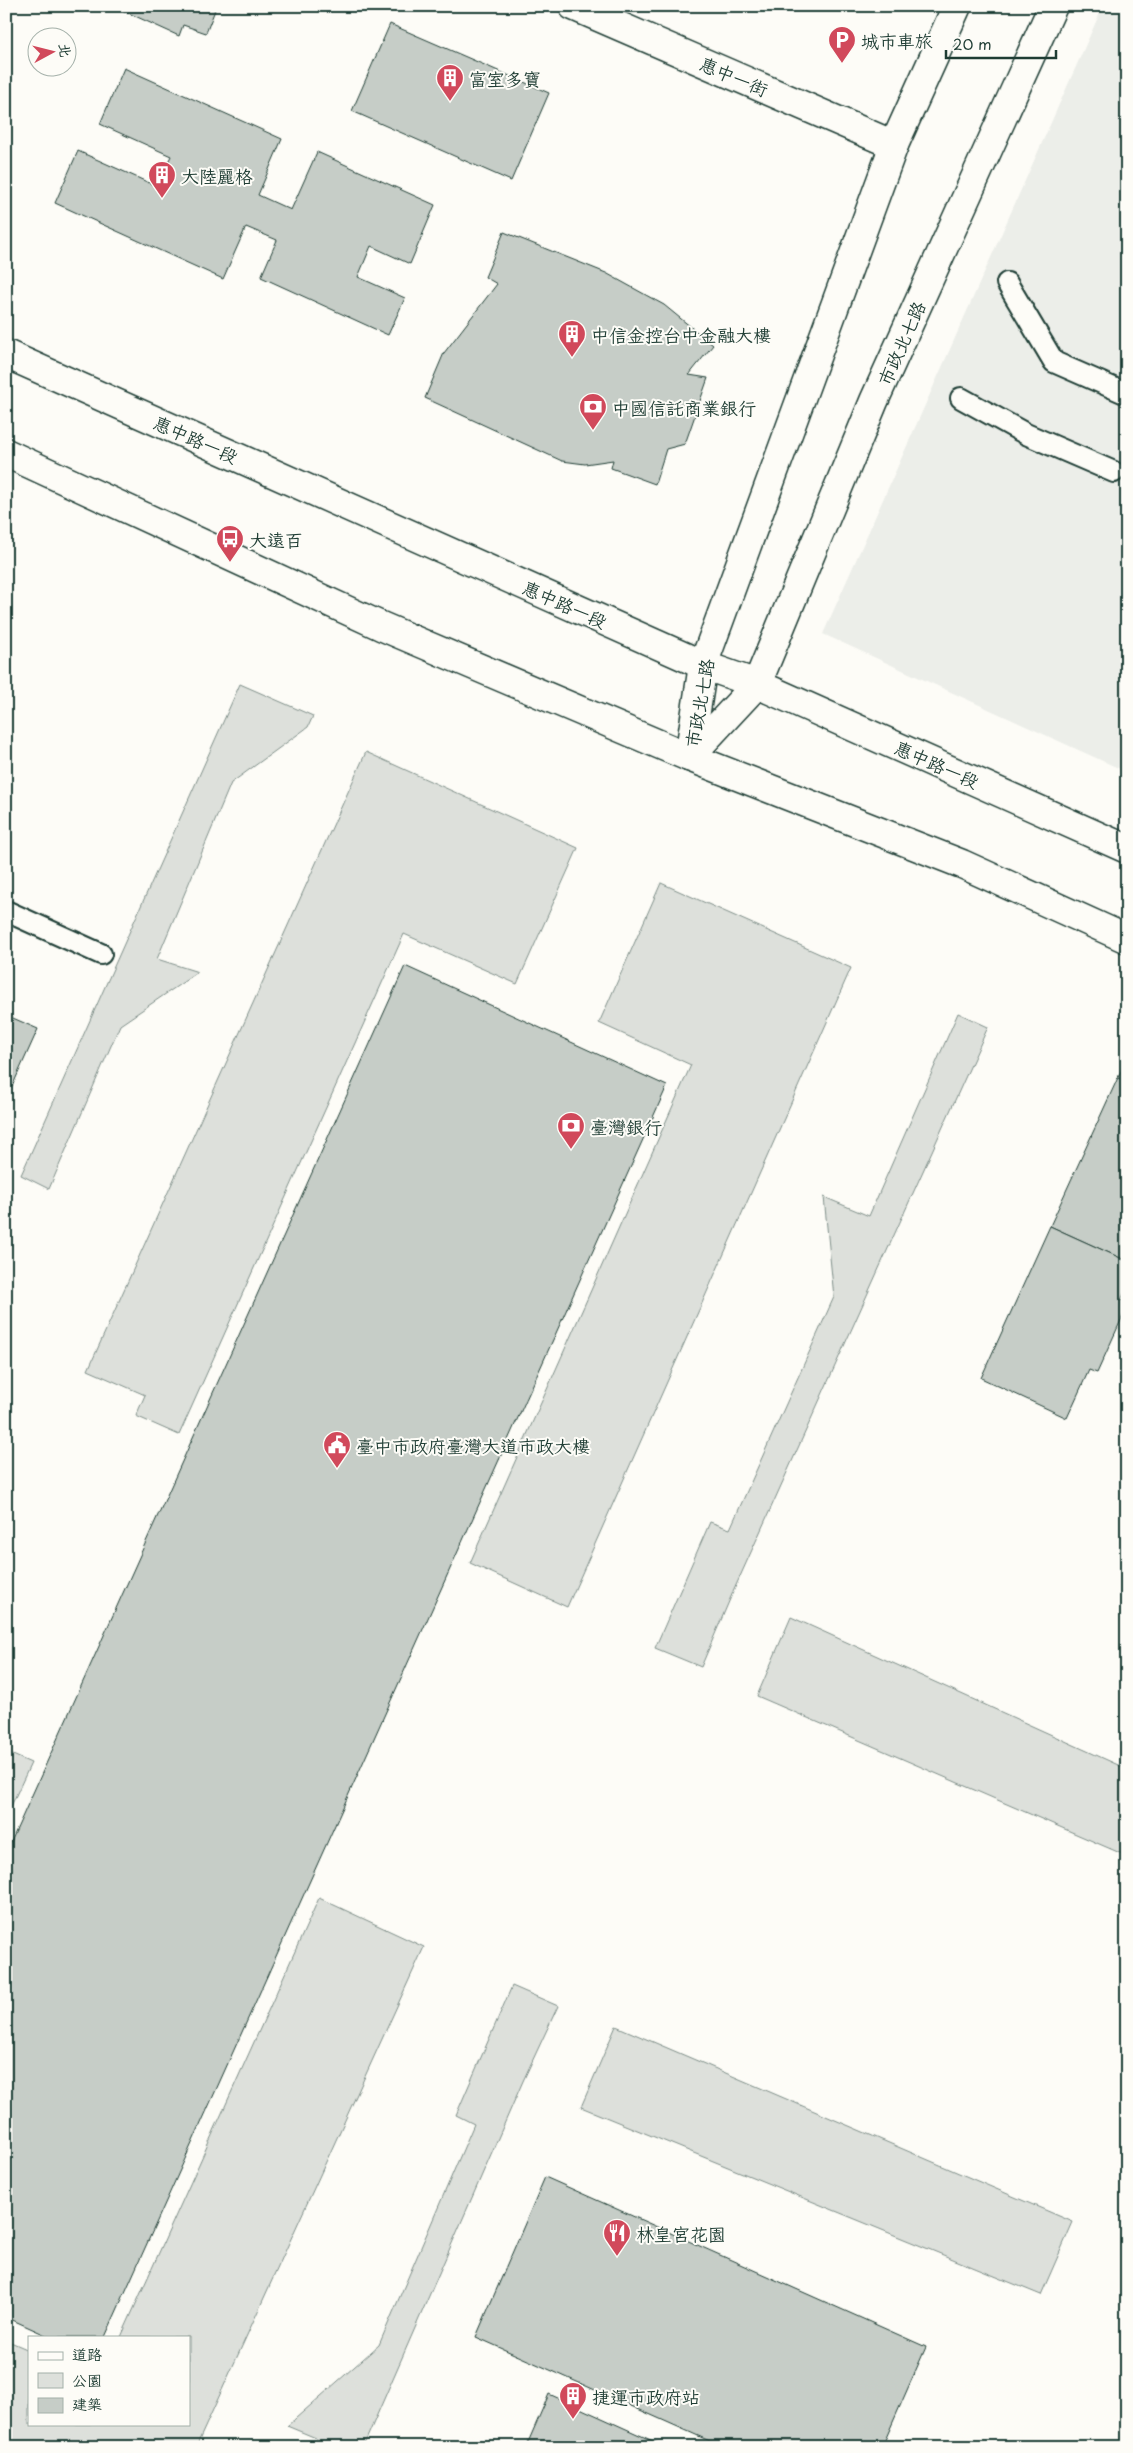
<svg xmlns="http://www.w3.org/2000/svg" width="1133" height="2453" font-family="'Playpen Sans','LXGW WenKai TC',sans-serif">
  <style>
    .built { fill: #eceee9 }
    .green { fill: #dde0db; stroke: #7e8e88 }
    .building { fill: #c6cdc7; stroke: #1f3d34 }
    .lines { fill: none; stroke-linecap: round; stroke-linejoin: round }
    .service-casing { stroke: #1f3d34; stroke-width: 24 }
    .minor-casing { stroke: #1f3d34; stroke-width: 31 }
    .tertiary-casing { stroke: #1f3d34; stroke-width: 31 }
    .service { stroke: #fdfcf7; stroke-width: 20 }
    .minor { stroke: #fdfcf7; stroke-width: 28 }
    .tertiary { stroke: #fdfcf7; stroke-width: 28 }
    .labels { text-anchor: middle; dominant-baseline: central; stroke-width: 4; stroke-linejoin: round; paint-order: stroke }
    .poi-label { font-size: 18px; fill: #1f3d34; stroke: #fdfcf7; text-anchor: start }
    .street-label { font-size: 18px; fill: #1f3d34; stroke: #fdfcf7 }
  </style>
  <rect width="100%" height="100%" fill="#fdfcf7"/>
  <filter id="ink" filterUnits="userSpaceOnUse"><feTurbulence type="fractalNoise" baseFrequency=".02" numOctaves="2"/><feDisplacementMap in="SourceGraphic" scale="10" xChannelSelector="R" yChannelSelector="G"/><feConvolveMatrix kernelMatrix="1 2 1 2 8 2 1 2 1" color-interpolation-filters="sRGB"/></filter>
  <g filter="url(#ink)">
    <polygon class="built" points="1103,6 1127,6 1127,772 823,634"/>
    <g class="green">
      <polygon points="240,684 313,716 308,727 231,783 157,959 198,972 120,1025 49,1189 21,1175"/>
      <polygon points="366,752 578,848 517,984 404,934 179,1435 136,1416 145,1395 88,1370"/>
      <polygon points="661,883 851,968 567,1607 470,1563 691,1065 599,1023"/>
      <polygon points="958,1013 988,1027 733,1592 701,1667 655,1648 710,1522 730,1529 834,1297 824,1197 869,1216"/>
      <polygon points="791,1617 1127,1769 1127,1856 757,1696"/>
      <polygon points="6,1752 31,1763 6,1817"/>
      <polygon points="319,1898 424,1947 196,2447 6,2447 6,2340 29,2350 29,2424 189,2424 189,2337 121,2337"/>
      <polygon points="512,1986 558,2006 523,2081 363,2447 313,2447 316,2438 287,2426 379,2345 474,2124 456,2115"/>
      <polygon points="616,2026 1073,2222 1041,2295 581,2107"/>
    </g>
    <g class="building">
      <polygon points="113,6 208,6 215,10 206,33 183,25 179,36"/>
      <polygon points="390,24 549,93 511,181 352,111"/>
      <polygon points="124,68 282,139 258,195 291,210 317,152 435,205 410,264 371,246 358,277 405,298 388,335 261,277 277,240 246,227 223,279 55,203 78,151 156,186 171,156 100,124"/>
      <polygon points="504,232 606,273 664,305 713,345 689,375 708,378 685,444 666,449 655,484 611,468 613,460 585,464 562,461 425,398 444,353 497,284 485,277"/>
      <polygon points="405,966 667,1086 105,2337 50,2337 6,2317 6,1853"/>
      <polygon points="6,1015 38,1029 6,1100"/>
      <polygon points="1127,1058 1127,1261 1050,1226"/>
      <polygon points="1050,1226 1127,1261 1127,1288 1121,1300 1127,1302 1127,1307 1097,1373 1089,1370 1067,1418 981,1378"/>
      <polygon points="545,2177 926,2347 882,2447 723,2447 476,2337"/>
      <polygon points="549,2394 666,2447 526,2447"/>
    </g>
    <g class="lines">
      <defs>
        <g id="service">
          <polyline points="1007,283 1054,362 1127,394"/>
          <polyline points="961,398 1026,434 1114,472"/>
          <polyline points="6,911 101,954"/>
        </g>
        <polyline id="minor" points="573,6 894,145"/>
        <g id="tertiary">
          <polyline points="6,354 703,665 757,684 1127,849"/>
          <polyline points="6,453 381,626 689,757 962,864 1127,939"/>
          <polyline points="689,757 757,684 874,401 1053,6"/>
          <polyline points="689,757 703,665 894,145 957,6"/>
        </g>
      </defs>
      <use href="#service" class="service-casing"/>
      <use href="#minor" class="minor-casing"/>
      <use href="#tertiary" class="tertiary-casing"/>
      <use href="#service" class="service"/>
      <use href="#minor" class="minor"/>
      <use href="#tertiary" class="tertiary"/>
    </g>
  </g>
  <defs>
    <symbol id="parking-pin" viewBox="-11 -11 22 30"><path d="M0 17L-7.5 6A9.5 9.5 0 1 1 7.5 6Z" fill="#d1495b" stroke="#fdfcf7"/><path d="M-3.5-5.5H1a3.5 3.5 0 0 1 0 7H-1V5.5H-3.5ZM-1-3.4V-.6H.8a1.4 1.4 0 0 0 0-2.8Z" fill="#fff"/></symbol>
    <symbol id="building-pin" viewBox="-11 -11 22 30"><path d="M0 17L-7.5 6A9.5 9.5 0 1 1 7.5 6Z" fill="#d1495b" stroke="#fdfcf7"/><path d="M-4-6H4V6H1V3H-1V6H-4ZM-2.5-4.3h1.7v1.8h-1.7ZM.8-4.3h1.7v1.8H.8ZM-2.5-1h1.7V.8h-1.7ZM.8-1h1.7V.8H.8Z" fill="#fff"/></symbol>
    <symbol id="bank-pin" viewBox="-11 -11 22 30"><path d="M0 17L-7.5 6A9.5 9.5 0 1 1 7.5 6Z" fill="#d1495b" stroke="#fdfcf7"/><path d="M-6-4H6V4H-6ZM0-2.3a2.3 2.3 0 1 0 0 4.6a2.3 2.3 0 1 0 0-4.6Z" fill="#fff"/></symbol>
    <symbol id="bus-pin" viewBox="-11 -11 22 30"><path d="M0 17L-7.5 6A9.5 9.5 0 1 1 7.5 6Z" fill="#d1495b" stroke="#fdfcf7"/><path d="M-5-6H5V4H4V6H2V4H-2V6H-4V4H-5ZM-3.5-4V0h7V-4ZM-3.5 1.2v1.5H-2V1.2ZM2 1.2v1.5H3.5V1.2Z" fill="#fff"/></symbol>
    <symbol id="civic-pin" viewBox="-11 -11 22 30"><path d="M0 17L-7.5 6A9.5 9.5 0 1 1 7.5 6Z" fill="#d1495b" stroke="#fdfcf7"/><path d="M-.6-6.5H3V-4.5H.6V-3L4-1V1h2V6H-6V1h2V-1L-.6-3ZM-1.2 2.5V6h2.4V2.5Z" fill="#fff"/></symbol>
    <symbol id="restaurant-pin" viewBox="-11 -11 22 30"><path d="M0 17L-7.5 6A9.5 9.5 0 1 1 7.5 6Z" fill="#d1495b" stroke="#fdfcf7"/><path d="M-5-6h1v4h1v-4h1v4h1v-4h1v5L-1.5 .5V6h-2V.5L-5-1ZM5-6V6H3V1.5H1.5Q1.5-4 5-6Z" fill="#fff"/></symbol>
  </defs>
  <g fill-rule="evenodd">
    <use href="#parking-pin" x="826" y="24" width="32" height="43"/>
    <use href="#building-pin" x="434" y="62" width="32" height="43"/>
    <use href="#building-pin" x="146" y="159" width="32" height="43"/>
    <use href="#building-pin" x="556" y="318" width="32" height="43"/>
    <use href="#bank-pin" x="577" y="391" width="32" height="43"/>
    <use href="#bus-pin" x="214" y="523" width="32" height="43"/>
    <use href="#bank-pin" x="555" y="1110" width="32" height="43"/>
    <use href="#civic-pin" x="321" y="1429" width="32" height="43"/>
    <use href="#restaurant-pin" x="601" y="2217" width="32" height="43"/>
    <use href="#building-pin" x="557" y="2380" width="32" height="43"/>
  </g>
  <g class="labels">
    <g class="poi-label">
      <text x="861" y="40">城市車旅</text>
      <text x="469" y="78">富室多寶</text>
      <text x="181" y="175">大陸麗格</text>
      <text x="591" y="334">中信金控台中金融大樓</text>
      <text x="612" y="407">中國信託商業銀行</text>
      <text x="249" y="539">大遠百</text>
      <text x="590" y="1126">臺灣銀行</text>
      <text x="356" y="1445">臺中市政府臺灣大道市政大樓</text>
      <text x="636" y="2233">林皇宮花園</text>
      <text x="592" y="2396">捷運市政府站</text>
    </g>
    <g class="street-label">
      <text transform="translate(734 76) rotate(23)">惠中一街</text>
      <text transform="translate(901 343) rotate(-66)">市政北七路</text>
      <text transform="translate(196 439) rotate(24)">惠中路一段</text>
      <text transform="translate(565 604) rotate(24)">惠中路一段</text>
      <text transform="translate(699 703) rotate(-80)">市政北七路</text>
      <text transform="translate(937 764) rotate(24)">惠中路一段</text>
    </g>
  </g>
  <rect width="1133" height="2453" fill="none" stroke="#fdfcf7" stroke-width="25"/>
  <rect x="12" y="12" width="1108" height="2428" fill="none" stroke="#1f3d34" stroke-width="2" filter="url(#ink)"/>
  <rect x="28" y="2336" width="162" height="90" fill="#fdfcf7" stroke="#a4b0a9"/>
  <rect x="38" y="2352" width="25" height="8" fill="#fdfcf7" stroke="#a4b0a9"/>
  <text x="72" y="2360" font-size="15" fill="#1f3d34">道路</text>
  <rect x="38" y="2373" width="25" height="15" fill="#dde0db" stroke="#a4b0a9"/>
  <text x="72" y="2386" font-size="15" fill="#1f3d34">公園</text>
  <rect x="38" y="2398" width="25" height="15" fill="#c6cdc7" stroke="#a4b0a9"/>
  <text x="72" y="2410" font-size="15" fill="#1f3d34">建築</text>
  <g transform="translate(52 52) rotate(83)"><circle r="24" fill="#fdfcf7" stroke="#a4b0a9"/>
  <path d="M0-4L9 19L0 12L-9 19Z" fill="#d1495b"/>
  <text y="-8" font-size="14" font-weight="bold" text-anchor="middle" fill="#1f3d34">北</text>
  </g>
  <path d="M946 50v8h110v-8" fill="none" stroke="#1f3d34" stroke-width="2.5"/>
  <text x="953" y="50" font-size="15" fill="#1f3d34" stroke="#fdfcf7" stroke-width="4" paint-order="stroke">20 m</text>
</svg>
